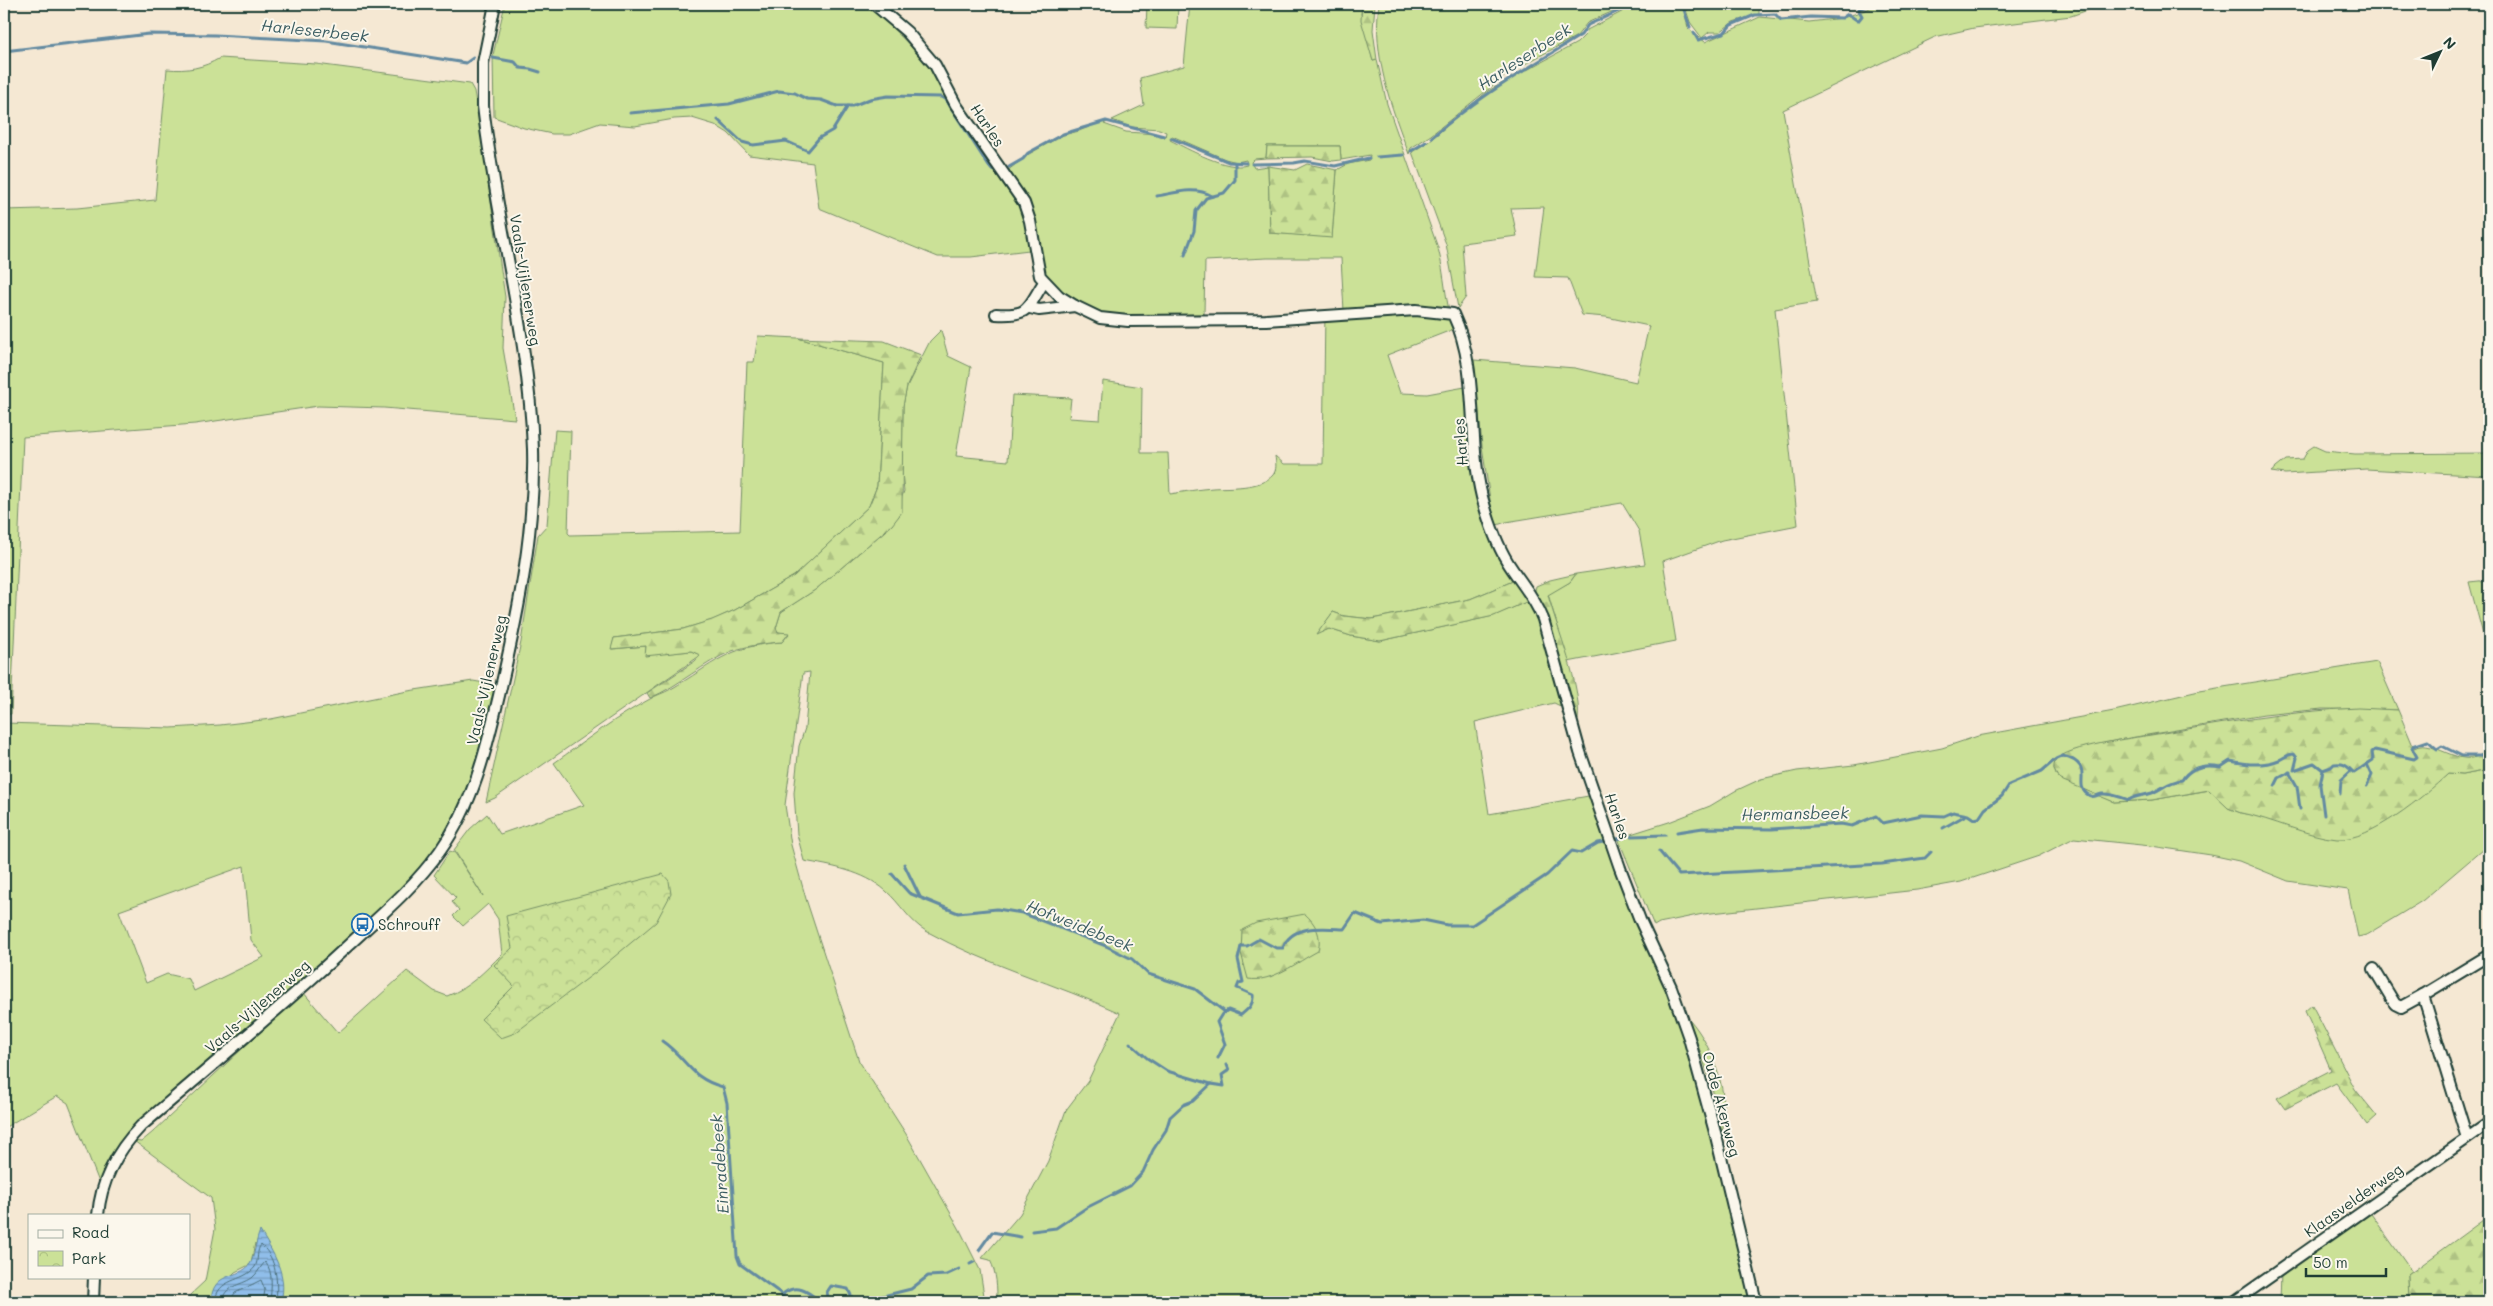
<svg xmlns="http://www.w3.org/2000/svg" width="2493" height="1306" font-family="Mali,sans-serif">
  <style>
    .green { fill: #cbe197; stroke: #758f66; fill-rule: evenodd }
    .forest { fill: url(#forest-firs); stroke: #758f66 }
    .park { fill: url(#park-crowns); stroke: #758f66 }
    .water { fill: url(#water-rules); stroke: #638aa1 }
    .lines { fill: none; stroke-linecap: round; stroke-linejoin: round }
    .shore { stroke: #4c717d; stroke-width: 1 }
    .stream { stroke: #638aa1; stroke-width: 3 }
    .minor-casing { stroke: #1f3d34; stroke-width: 14 }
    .minor { stroke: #fbf7ec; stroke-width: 10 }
    .labels { text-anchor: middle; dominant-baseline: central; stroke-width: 4; stroke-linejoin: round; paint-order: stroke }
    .street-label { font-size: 15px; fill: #1f3d34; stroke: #fbf7ec }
    .poi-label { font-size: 15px; fill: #1f3d34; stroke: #fbf7ec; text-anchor: start }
    .water-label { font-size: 16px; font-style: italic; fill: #3b5d62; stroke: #fbf7ec }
  </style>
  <defs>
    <pattern id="forest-firs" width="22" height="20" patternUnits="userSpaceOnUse" patternTransform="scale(1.25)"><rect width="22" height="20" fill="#cbe197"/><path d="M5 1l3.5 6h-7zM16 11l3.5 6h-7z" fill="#aec283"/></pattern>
    <pattern id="park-crowns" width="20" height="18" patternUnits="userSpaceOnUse" patternTransform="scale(1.25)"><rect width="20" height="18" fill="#cbe197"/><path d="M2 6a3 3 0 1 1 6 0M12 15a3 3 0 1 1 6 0" fill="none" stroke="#aec283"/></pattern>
    <pattern id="water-rules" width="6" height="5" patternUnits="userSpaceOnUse" patternTransform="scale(1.25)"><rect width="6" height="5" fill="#90beea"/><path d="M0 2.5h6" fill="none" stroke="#759cbe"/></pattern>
  </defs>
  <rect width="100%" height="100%" fill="#f5e8d3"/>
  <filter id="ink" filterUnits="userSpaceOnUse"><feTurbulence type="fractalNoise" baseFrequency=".02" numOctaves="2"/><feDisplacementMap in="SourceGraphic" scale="10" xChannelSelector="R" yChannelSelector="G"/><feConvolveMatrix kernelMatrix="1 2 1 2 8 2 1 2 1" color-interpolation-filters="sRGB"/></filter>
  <g filter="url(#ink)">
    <g class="green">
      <path d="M505 4H868L928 63 1021 209C1026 221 1034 238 1029 250L971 257H938L819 208 813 163 749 155 728 133 715 125 692 118 674 119 635 126 600 123 569 134H552L524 128 494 117 493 55Z"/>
      <polygon points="1147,4 1178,4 1177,29 1146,28"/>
      <path d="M1190 4H1362L1361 14 1373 61 1377 60 1387 104 1438 248C1445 275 1445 303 1454 329L1387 355 1400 393 1427 394 1465 387 1474 461 1513 581 1470 599 1372 619 1344 616 1333 612 1318 633 1329 629 1351 636 1380 641 1493 616 1533 599 1543 606 1562 669 1571 711 1554 703 1475 722 1489 814 1594 795 1692 1054 1752 1302H997C997 1287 997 1274 990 1260L982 1258 1020 1214 1048 1161 1066 1110 1088 1081 1120 1013C1056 984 987 965 926 931 909 921 900 903 886 891 864 871 831 866 804 861L797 834 794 793 799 746 805 728 810 672 803 673 785 805 791 845 806 899 859 1061 906 1134 959 1228 980 1270 985 1302H280L281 1301 255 1243 251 1264 235 1272 211 1296V1302H187L190 1295 205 1281 215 1229 211 1198 134 1141 141 1142 153 1132 303 992 338 1033 407 971 434 991 447 996C469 988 485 971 502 954L498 919 488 904 463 926 453 916 459 910 452 902 456 898 434 875 450 851 455 853 483 896 454 850 470 829 487 814 500 834 584 805 554 763C585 741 616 717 650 699 656 695 664 693 671 689 714 664 727 646 782 642L789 634 778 632 776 628 781 612 815 590 892 525 904 491 902 473 903 406 907 386 930 341 941 330 948 356 971 367 956 456 1008 461 1012 395 1071 398 1069 418 1100 420 1103 381 1142 387 1141 453H1168L1170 494C1184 492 1198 489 1213 488 1228 487 1261 489 1273 475 1277 470 1276 463 1275 456L1284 464H1323L1325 311H1344L1341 258H1267L1205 261 1204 314 1101 317 1062 293 1045 276 1034 223 1007 171 1029 154 1063 135 1079 131 1098 123 1107 122 1104 124 1126 132 1157 134 1165 137 1166 132 1159 129 1131 127 1112 120 1144 105 1140 78 1184 66ZM1172 136 1225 159 1237 162 1246 160 1247 165C1227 171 1188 149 1170 140ZM1267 146H1340L1341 160 1370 155 1369 160 1348 164 1337 170 1332 237 1270 233 1268 166 1254 168 1251 162 1254 159 1266 158ZM1317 951 1270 977 1243 965Z"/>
      <path d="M1379 4H1629L1587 23 1577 36 1510 72 1431 135 1411 148 1409 154C1391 107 1372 55 1379 4Z"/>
      <polygon points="1637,4 1683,4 1688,28 1705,42 1760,17 1809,22 1843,18 1868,9 1876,4 2105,4 2071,16 1974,28 1935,37 1783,110 1817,302 1775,309 1798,525 1722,540 1663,561 1676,641 1568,662 1548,594 1570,582 1576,574 1645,564 1639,531 1622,503 1506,522 1494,526 1482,446 1474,360 1575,368 1636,382 1649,326 1606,317 1582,315 1568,278 1535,277 1544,207 1511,208 1517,236 1462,243 1466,297 1458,308 1446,244 1412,152 1428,142 1488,91 1577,43 1586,34 1587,30"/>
      <polygon points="1684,4 1759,4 1759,14 1733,22 1720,32 1709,32 1702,38 1690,22"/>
      <path d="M220 58 316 64 470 84 474 91 480 128 505 297 503 348 515 419 384 408 318 406 195 424 23 437 11 714H4V210L77 208 155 200 167 69C187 71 203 68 220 58Z"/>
      <polygon points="758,336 798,338 884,363 877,486 869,506 794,576 735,610 713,620 683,629 614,638 612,649 646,646 646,655 691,651 701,655 495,798 486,802 521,642 538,535 547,525 555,430 571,431 568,533 570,535 740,531 747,362 754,362"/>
      <polygon points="2314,446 2325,451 2355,454 2489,453 2489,476 2366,469 2285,474 2271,472 2286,460 2303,459 2308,450"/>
      <polygon points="2489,580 2489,657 2469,582"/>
      <polygon points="2377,662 2398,710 2322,709 2264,715 2118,740 2084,748 2056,761 2054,768 2056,775 2114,802 2152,800 2210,790 2228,808 2241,813 2262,817 2306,831 2395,816 2448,774 2462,775 2489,770 2489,844 2422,901 2366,935 2358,937 2348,890 2288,881 2239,861 2211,855 2151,846 2074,838 2039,856 1961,882 1917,890 1703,914 1659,923 1654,926 1618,838 1669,822 1710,806 1735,791 1761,779 1797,771 1854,765 1942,748 1978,736 2114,711 2199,691"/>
      <path d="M473 681 496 685C493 712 487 748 477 773 468 798 448 822 448 849L130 1138 102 1190 68 1103 57 1096 4 1128V723L171 728 220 725 271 719 408 691ZM244 866 251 940 264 957 194 991 189 979 167 974 146 983 119 911Z"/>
      <path d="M1689 1019C1713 1045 1731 1098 1722 1133L1711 1083Z"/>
      <polygon points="2369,1211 2412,1272 2408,1275 2409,1302 2280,1302 2281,1273"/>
    </g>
    <g class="forest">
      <polygon points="1362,4 1375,4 1373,30 1377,60 1373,61 1361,20"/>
      <polygon points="1267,146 1340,146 1341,160 1333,161 1312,157 1266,158"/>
      <polygon points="1307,164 1337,170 1332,238 1270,233 1268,166 1295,170"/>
      <path d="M798 338 884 341 921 355 907 386 903 406 902 512 892 525 815 590 781 612 776 628 778 632 789 633 782 642C765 643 747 646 732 651 704 662 679 686 650 698L647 693 695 661 700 655 691 651 645 656 646 646 611 649 614 638 683 629 712 620 735 610 794 576 869 506 877 486 884 363Z"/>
      <path d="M1576 574 1570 582 1548 595C1557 629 1582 686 1578 720L1571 711 1562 669 1543 606 1533 599 1494 616 1380 641 1351 636 1329 629 1316 635 1333 612 1344 616 1372 619 1470 599 1513 581 1533 599 1536 586 1550 580Z"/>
      <path d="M2358 708 2398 710 2414 748C2435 736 2467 778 2489 746V770L2462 775 2448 774C2424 796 2371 841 2337 839 2306 836 2273 819 2241 813L2228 808 2209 790 2152 800 2114 802 2061 780C2056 775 2051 768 2056 760 2067 746 2133 738 2151 735 2220 724 2287 711 2358 708Z"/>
      <path d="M1305 914C1316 924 1322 936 1318 951 1297 962 1272 983 1248 979L1241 953 1242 930 1256 923Z"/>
      <polygon points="2312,1005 2355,1089 2377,1116 2367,1125 2336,1083 2285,1109 2277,1098 2331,1070 2305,1011"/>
      <polygon points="2483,1220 2489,1230 2489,1302 2409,1302 2408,1275"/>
    </g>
    <polygon class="park" points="663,874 669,881 671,894 656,922 596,972 515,1033 501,1038 481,1019 514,986 494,965 512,948 506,916"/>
    <path class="water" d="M260 1231C273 1252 288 1275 281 1301L211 1302C212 1270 239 1280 250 1264 254 1259 256 1239 260 1231Z"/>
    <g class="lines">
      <g class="shore">
        <path d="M215 1302C217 1277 243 1283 255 1267 259 1260 256 1250 261 1245 277 1258 278 1283 276 1302"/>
        <path d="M222 1302C224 1285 240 1286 252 1278 258 1273 260 1267 265 1262 274 1271 271 1291 270 1302"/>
        <polyline points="229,1302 235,1293 261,1280 265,1290 263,1302"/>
      </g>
      <g class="stream">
        <polyline points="1682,4 1690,27"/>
        <polyline points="1694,33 1698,40 1724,33 1731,25 1755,15 1775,14 1781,20 1811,17 1842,18 1848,14 1858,21 1862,16 1858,9 1873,4"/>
        <polyline points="4,51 149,34 215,35 326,41 466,63 473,58"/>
        <polyline points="493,58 515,62 520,68 530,69 540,72"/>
        <polyline points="630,113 729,104 779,91 795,93 807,99 821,100 837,106 852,106 870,99 888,96 941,97 946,100 988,165 992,170 995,169"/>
        <polyline points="718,120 742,142 753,145 786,141 808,151 819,138 833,130 848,106"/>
        <path d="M1432 137C1480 95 1527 69 1581 35L1588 25 1634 4"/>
        <polyline points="1171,138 1229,162 1246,163"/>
        <polyline points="1411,151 1426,142"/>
        <polyline points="1377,157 1403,155"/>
        <polyline points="1252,164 1294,163 1305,161 1335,166 1369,158"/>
        <polyline points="1009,167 1023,159 1028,153 1063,134 1106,121 1164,136"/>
        <path d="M1157 196C1175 193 1195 186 1212 196"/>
        <polyline points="1185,255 1194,231 1196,211 1206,198 1224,193 1235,180 1235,163"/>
        <polyline points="2367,764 2372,775 2367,786"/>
        <polyline points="2323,770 2320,785 2324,815"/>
        <polyline points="2289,772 2297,786 2300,809"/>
        <polyline points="2275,786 2279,778 2290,772"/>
        <polyline points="2340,794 2341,780 2351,771"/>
        <polyline points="1943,828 1966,815"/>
        <path d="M1677 832 1703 828 1772 829 1841 824 1852 826 1876 816 1883 823 1922 815 1944 816 1953 812 1968 815 1974 819 1979 818 1985 809 2002 796 2009 785 2042 771 2056 759 2063 756C2096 765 2073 784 2087 794 2093 799 2096 795 2102 794 2111 793 2121 797 2129 800 2136 795 2144 796 2152 793 2164 788 2169 781 2182 780 2191 766 2205 764 2221 767L2230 761C2244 764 2265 766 2279 760 2286 757 2287 754 2294 754L2297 758 2294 770 2314 763 2323 770 2331 767 2334 764C2345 763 2346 765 2354 773L2373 760 2372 752 2375 750 2414 759 2417 757 2412 748 2413 746 2428 741 2437 749 2442 746 2462 756H2485L2489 750V739"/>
        <polyline points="1632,836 1665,835"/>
        <polyline points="1617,839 1622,838"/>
        <polyline points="1659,851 1679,875 1882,864 1925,858 1931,852"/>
        <polyline points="904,864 920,897"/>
        <polyline points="892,874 909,893 958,913 997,909 1022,913 1106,946 1132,959 1148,974 1195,989 1225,1012"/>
        <path d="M662 1041C687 1058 690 1079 723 1087L727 1103 737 1256 740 1264 783 1295"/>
        <polyline points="1130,1043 1147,1058 1167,1071 1211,1084"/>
        <path d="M1218 1058 1225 1044 1217 1022 1222 1014 1228 1010 1241 1015C1248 1009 1254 1005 1253 995L1237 988 1239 983 1243 982 1238 959 1241 946H1247L1259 939 1276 948H1283C1291 924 1322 928 1344 929L1355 913 1382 924 1423 920 1447 925H1472L1547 875 1572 851 1581 853 1598 843 1604 842"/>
        <polyline points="1032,1231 1056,1228 1086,1208 1130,1186 1143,1172 1153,1150 1166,1130 1170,1117 1183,1105 1193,1101 1211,1084 1224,1086 1222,1075 1229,1070 1227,1065"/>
        <polyline points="979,1250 992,1232 1021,1237"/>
        <polyline points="970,1264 974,1262"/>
        <path d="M781 1302 784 1293C799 1283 809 1293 821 1302"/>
        <polyline points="829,1302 827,1292 831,1286 848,1289 854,1302"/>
        <polyline points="859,1302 911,1289 928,1276 946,1275 959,1269"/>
      </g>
      <defs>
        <g id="minor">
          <path d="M874 4 907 32 935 65 956 105 1024 203 1030 221 1040 276 1059 296 1075 306 1100 318 1128 321 1266 320 1416 310 1453 314C1480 371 1467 437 1482 497 1488 519 1495 541 1507 561 1519 581 1534 596 1543 619L1580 752 1620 868 1640 920 1671 987 1689 1038 1716 1136 1756 1302"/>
          <polyline points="1030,308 1039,310 1075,306"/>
          <path d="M996 314C1031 316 1027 308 1044 282"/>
          <polyline points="2374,969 2395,1004 2401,1007 2423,995 2467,1138"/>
          <polyline points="2423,995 2489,955"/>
          <path d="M98 1215C101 1180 117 1151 141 1126 208 1069 276 1012 341 952 375 920 412 890 440 851 475 802 487 746 501 687 519 609 535 530 533 449 529 336 496 219 483 106V63L495 4"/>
          <polyline points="93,1302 94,1277"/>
          <polyline points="2234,1302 2489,1123"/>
        </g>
      </defs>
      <use href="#minor" class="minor-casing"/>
      <use href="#minor" class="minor"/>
    </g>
  </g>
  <defs>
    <symbol id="bus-ring" viewBox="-11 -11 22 22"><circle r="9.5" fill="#fbf7ec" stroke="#1f6fb2" stroke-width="1.5"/><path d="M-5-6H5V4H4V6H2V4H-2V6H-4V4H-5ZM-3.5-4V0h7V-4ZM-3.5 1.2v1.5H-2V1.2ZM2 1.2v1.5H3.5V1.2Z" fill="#1f6fb2"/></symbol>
  </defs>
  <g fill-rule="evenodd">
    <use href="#bus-ring" x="350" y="912" width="25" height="25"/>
  </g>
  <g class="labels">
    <g class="street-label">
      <text transform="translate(988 125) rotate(56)">Harles</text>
      <text transform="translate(526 280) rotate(81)">Vaals-Vijlenerweg</text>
      <text transform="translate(1460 442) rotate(-94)">Harles</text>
      <text transform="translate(486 680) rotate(-77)">Vaals-Vijlenerweg</text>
      <text transform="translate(1618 816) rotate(71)">Harles</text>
      <text transform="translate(257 1006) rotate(-41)">Vaals-Vijlenerweg</text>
      <text transform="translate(1722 1104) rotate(75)">Oude Akerweg</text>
      <text transform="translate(2353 1200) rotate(-35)">Klaasvelderweg</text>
    </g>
    <g class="poi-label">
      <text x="378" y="924">Schrouff</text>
    </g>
    <g class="water-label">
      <text transform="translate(315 30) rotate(6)">Harleserbeek</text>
      <text transform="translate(1524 56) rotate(-33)">Harleserbeek</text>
      <text transform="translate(1795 813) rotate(-1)">Hermansbeek</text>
      <text transform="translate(1080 925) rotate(22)">Hofweidebeek</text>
      <text transform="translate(719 1164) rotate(-94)">Einradebeek</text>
    </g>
  </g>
  <rect width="2493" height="1306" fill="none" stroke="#fbf7ec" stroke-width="20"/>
  <rect x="10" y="10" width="2473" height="1286" fill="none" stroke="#1f3d34" stroke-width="2" filter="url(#ink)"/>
  <rect x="28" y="1214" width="162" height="65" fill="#fbf7ec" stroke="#a3ada2"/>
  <rect x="38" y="1230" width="25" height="8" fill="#fbf7ec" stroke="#a3ada2"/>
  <text x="72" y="1238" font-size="15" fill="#1f3d34">Road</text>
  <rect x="38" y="1251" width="25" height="15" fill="url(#park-crowns)" stroke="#a3ada2"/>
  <text x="72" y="1264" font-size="15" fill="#1f3d34">Park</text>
  <g transform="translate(2440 52) rotate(47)" stroke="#fbf7ec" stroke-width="4" paint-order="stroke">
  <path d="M0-4L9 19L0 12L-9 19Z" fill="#1f3d34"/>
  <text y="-8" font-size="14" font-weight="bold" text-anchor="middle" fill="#1f3d34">N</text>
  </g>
  <path d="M2306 1268v8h80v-8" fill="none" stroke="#1f3d34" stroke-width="2.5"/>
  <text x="2313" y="1268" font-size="15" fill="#1f3d34" stroke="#fbf7ec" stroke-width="4" paint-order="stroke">50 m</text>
</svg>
